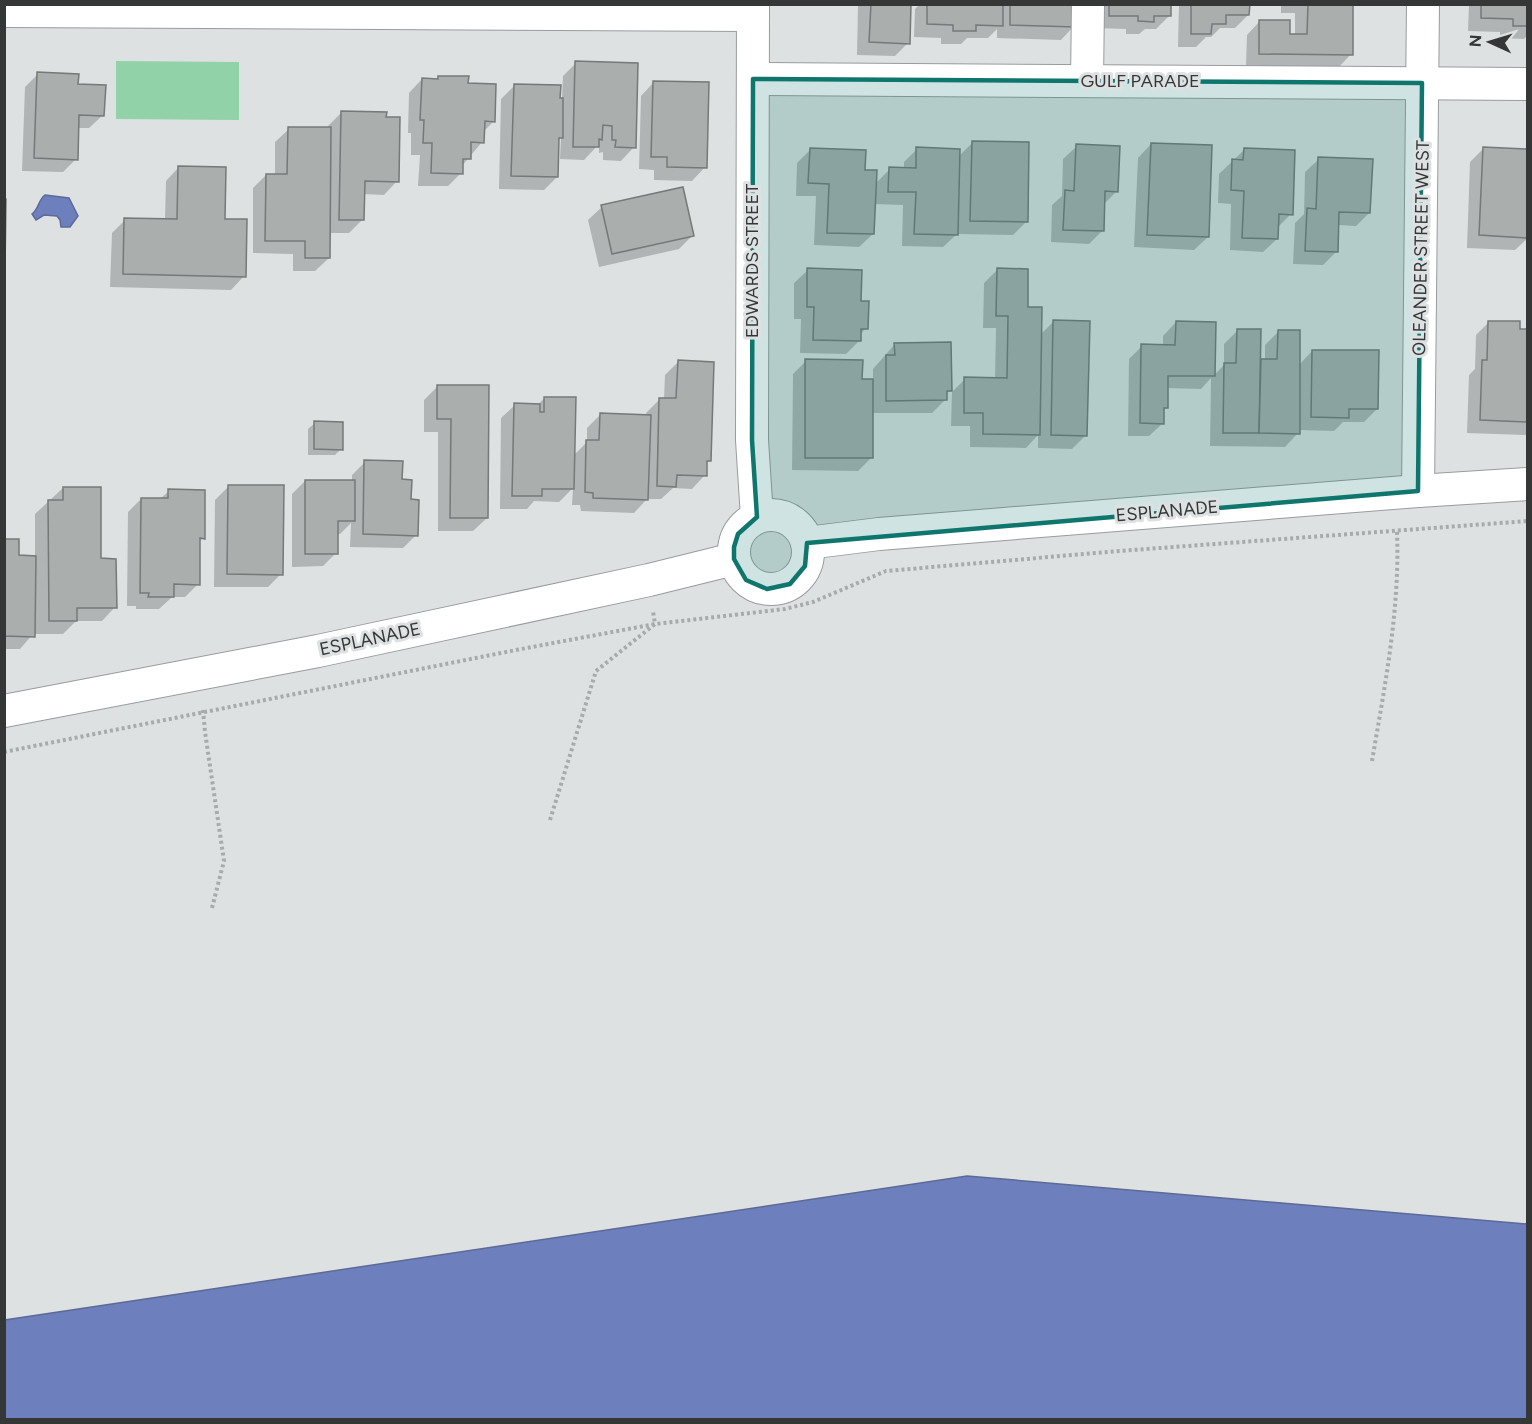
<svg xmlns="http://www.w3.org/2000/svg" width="1532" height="1424" font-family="Figtree,sans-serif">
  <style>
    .green { fill: #91d2a8 }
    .water { fill: #6e7fbe; stroke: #5d6996; stroke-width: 1.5 }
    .shadow { fill: #0003 }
    .building { fill: #aaaead; stroke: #757978; stroke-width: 1.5 }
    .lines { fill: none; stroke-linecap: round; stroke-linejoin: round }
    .minor-casing { stroke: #989c9d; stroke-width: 34 }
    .path { stroke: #a7abab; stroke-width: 4; stroke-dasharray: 3 3; stroke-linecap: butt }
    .minor { stroke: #fff; stroke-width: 32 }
    .marked { fill: #0f766e; fill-opacity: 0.2; stroke: #0f766e; stroke-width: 4.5; stroke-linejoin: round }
    .labels { text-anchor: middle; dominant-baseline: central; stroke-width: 6; stroke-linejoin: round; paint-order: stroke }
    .street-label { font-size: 18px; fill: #353737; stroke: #dde1e2 }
  </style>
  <rect width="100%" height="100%" fill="#dde1e2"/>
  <polygon class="green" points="116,61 239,62 239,120 116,119"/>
  <g class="water">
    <path d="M45 195 69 198 78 216 70 227H61L60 220 57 216 44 215 36 220 32 214C39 209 38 200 45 195Z"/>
    <polygon points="967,1176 1527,1224 1527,1419 5,1419 5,1320"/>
  </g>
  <g class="shadow">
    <polygon points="858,4 910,4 908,43 895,56 857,55"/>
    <polygon points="920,4 1074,4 1074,26 1061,40 997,38 997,29 988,38 967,38 961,44 941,44 941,38 914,37 915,9"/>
    <polygon points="1097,4 1170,4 1169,16 1156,29 1145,29 1139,34 1126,34 1126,29 1096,28"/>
    <polygon points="1179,4 1248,4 1248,15 1235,28 1220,28 1211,37 1206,37 1196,47 1178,47"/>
    <polygon points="1281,4 1352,4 1351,54 1338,68 1246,67 1247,35 1260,21 1289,36 1295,36 1295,13 1281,13"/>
    <polygon points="1469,4 1528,4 1528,35 1524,39 1500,38 1500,32 1468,31"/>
    <polygon points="576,63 634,147 621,161 603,160 603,152 599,153 599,144 584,160 560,159 561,137 558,141 557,177 544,190 499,189 501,99 514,86 562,99 563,76"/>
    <polygon points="38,74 77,86 103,115 89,128 77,128 76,159 63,172 22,171 25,87"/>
    <polygon points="438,77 467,85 494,121 483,132 482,142 461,167 461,173 448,186 418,186 420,155 411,155 411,133 408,133 409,93 422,79 436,80"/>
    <polygon points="654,82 705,167 692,181 654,180 654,170 639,169 641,96"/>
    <polygon points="341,113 397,181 384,195 363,194 362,220 349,233 329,233 329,258 315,271 293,271 293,254 253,253 253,188 266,175 275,175 275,142 289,129 328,129 328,126"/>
    <polygon points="973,142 1026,222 1013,235 957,234 943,247 902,246 903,205 874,204 873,234 859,247 814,245 816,196 796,196 797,163 810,150 864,171 875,184 890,169 904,169 904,162 917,149 958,157"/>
    <polygon points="1151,144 1208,237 1194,250 1134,247 1138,158"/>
    <polygon points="1077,146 1117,191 1104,204 1103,230 1089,244 1051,242 1052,205 1062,196 1063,159"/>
    <polygon points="1484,148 1528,238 1515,250 1467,248 1470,162"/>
    <polygon points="1244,150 1291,214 1278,227 1277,239 1263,252 1230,250 1231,204 1218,203 1219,174"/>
    <polygon points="1319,159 1369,213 1356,226 1338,225 1337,251 1323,265 1293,264 1295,223 1304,214 1305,172"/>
    <polygon points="179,167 223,221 244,276 231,290 110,287 112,233 125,220 165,220 166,181"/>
    <polygon points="602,207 692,236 679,249 599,267 588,220"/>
    <polygon points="808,270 860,302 866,328 859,336 859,341 846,354 800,353 801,319 794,319 794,283"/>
    <polygon points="997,270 1026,309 1040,335 1054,321 1085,436 1072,449 1038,448 1038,435 1026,448 970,447 970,426 951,426 952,392 965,379 995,379 996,328 983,328 984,283"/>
    <polygon points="1176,322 1214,375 1224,365 1224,344 1237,331 1259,360 1265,360 1265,345 1278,332 1299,365 1312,351 1377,409 1364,422 1343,422 1334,431 1298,430 1298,433 1285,447 1210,446 1211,378 1201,389 1166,388 1166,408 1163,411 1163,423 1149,436 1128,436 1129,359 1142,346 1163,346 1163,336"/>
    <polygon points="1489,322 1519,330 1528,331 1528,433 1525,435 1467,433 1469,375 1475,369 1476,335"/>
    <polygon points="895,344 950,390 945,395 946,399 932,413 872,413 871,458 858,471 792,470 793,374 806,361 861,381 873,381 873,369"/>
    <polygon points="678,362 709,460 706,463 705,475 692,489 673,488 661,499 647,499 634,513 581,511 580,505 572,505 573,488 559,502 534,501 527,509 500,509 501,418 515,405 537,405 545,398 573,456 587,442 587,428 600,415 646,416 646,413 660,399 664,399 665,375"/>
    <polygon points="438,386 487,387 487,518 473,531 438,531 438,432 424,432 424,400"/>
    <polygon points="315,423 341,449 335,455 308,455 308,429"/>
    <polygon points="365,462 401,481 410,501 416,535 403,548 350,547 351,523 340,534 336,534 336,553 323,566 292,567 292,494 305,481 352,481 352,475"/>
    <polygon points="229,486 281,574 268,587 214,587 215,500"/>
    <polygon points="63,488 99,560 115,607 102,621 76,621 63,634 33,634 20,649 4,649 4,540 17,557 35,557 35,514"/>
    <polygon points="169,491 203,538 199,542 198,584 185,597 172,597 159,609 136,609 136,606 127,606 128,512 141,499 160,499"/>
  </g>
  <g class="building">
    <polygon points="871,4 911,4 910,44 869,42"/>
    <polygon points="927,4 1003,4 1003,26 976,25 976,31 953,31 953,25 927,24"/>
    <polygon points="1010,4 1076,4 1076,27 1010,25"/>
    <polygon points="1109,4 1171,4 1171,16 1154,16 1154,22 1138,21 1138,16 1109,16"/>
    <polygon points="1191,4 1250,4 1249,15 1226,15 1226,24 1212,24 1211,34 1191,34"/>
    <polygon points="1308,4 1353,4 1353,55 1259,54 1259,20 1290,20 1290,34 1307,34"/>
    <polygon points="1481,4 1528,4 1528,26 1513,26 1513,19 1481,18"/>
    <polygon points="575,61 638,63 636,148 615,147 616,140 612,140 612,126 603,125 602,140 599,139 599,147 573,147"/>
    <polygon points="37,72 79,74 78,84 106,85 104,116 79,115 78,160 34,158"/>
    <polygon points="438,76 469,76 468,83 496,84 495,122 485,121 484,143 471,142 471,159 463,159 463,174 431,173 432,143 423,143 424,120 420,120 422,78 438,79"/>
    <polygon points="653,81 709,82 707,168 667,167 667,157 651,157"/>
    <polygon points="514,84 561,85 560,98 563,98 563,138 559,138 558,177 511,176"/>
    <polygon points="341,111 387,112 386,117 400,117 399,182 365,181 364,220 339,220"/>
    <polygon points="288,127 331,127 330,258 305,258 305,241 265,241 266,174 287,174"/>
    <polygon points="972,141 1029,142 1028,222 970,221"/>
    <polygon points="1151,143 1212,145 1209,237 1147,235"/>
    <polygon points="1076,144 1120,146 1118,192 1105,191 1104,231 1063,230 1065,190 1074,191"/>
    <polygon points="916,147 960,149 958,235 914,234 916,192 888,192 889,167 916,168"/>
    <polygon points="1483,147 1528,149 1528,238 1479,235"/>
    <polygon points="810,148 866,150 865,170 877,170 874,234 827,233 829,184 808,183"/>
    <polygon points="1244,148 1295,150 1293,215 1279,214 1278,239 1242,238 1244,191 1231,190 1232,159 1243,160"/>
    <polygon points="1318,157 1373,159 1370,213 1339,212 1338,252 1305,251 1307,208 1316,209"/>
    <polygon points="178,166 226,167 225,219 247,219 246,277 123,274 124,218 177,219"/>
    <polygon points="683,187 694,236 612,254 601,205"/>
    <polygon points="4,199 6,199 5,271 4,271"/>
    <polygon points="807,268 862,270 861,301 869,301 868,329 861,329 861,341 813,340 814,307 807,307"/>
    <polygon points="997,268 1028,269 1028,307 1042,307 1040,435 983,434 983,413 964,413 964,377 1007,378 1008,316 996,316"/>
    <polygon points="1053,320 1090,321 1087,436 1051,435"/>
    <polygon points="1176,321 1216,322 1215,376 1168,376 1168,408 1164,408 1164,424 1140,423 1141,344 1175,345"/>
    <polygon points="1488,321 1520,321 1520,329 1528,329 1528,422 1480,420 1482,360 1487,360"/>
    <polygon points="1237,329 1261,329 1259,433 1223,433 1224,363 1236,363"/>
    <polygon points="1278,330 1300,330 1300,434 1259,433 1261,359 1277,359"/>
    <polygon points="951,342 952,391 947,391 947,400 886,401 886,355 895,355 894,343"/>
    <polygon points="1312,350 1379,350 1378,409 1349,409 1349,418 1311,417"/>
    <polygon points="805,359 863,360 862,379 873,379 873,458 805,458"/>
    <polygon points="678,360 714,362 711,461 707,461 707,476 677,475 676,487 657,486 659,398 676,398"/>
    <polygon points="437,385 489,385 488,518 450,518 451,419 437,419"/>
    <polygon points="544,397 576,397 574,489 542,489 542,496 512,496 514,403 540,404 540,412 544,412"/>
    <polygon points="600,413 651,415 648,500 593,498 593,493 585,492 586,440 599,440"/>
    <polygon points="314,421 343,422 343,450 314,449"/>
    <polygon points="364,460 403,461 402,479 412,480 411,499 419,500 418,536 363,534"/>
    <polygon points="305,480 355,480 355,521 338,521 338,554 305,554"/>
    <polygon points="228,485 284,485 283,575 227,574"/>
    <polygon points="63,487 101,487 101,558 116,559 117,608 77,608 77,621 49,621 48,500 63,500"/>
    <polygon points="168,489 205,490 205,539 200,538 200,585 174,584 174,597 148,597 149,593 140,593 141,498 168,498"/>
    <polygon points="4,539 19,539 19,555 36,556 35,637 4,636"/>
  </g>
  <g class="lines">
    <defs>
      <g id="minor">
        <polyline points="753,4 752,440 757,517"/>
        <polyline points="4,11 753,15"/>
        <polyline points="753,79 1528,84"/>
        <polyline points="1087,81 1088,4"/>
        <polyline points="1418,491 1423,4"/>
        <circle cx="771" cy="552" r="37"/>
        <polyline points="807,543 879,534 1418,491 1528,484"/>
        <polyline points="4,711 318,651 649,580 734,559"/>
      </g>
    </defs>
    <use href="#minor" class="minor-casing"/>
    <g class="path">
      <polyline points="203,710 205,732 224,861 212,908"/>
      <polyline points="4,752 516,650 655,624 785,609 813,602 886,571 1119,551 1528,521"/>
      <path d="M1372 761C1385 685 1400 609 1397 531"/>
      <polyline points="550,820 596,671 655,624 653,611"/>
    </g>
    <use href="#minor" class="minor"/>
  </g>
  <path class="marked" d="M753 79 1422 83 1418 491 807 543 805 566 790 584 767 589 746 580 734 559V547L738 534 757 517 752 440Z"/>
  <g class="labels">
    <g class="street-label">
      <text x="1140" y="81">GULF PARADE</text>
      <text transform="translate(1421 248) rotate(-89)">OLEANDER STREET WEST</text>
      <text transform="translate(752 261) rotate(-90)">EDWARDS STREET</text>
      <text transform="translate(1167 511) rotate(-5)">ESPLANADE</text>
      <text transform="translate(370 639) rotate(-12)">ESPLANADE</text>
    </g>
  </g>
  <rect width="1532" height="1424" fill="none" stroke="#353737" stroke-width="12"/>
  <g transform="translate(1490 42) rotate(274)" stroke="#dde1e2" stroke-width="4.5" paint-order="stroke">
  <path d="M0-4.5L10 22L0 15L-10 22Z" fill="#353737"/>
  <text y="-9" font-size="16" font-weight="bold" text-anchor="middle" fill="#353737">N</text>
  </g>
</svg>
